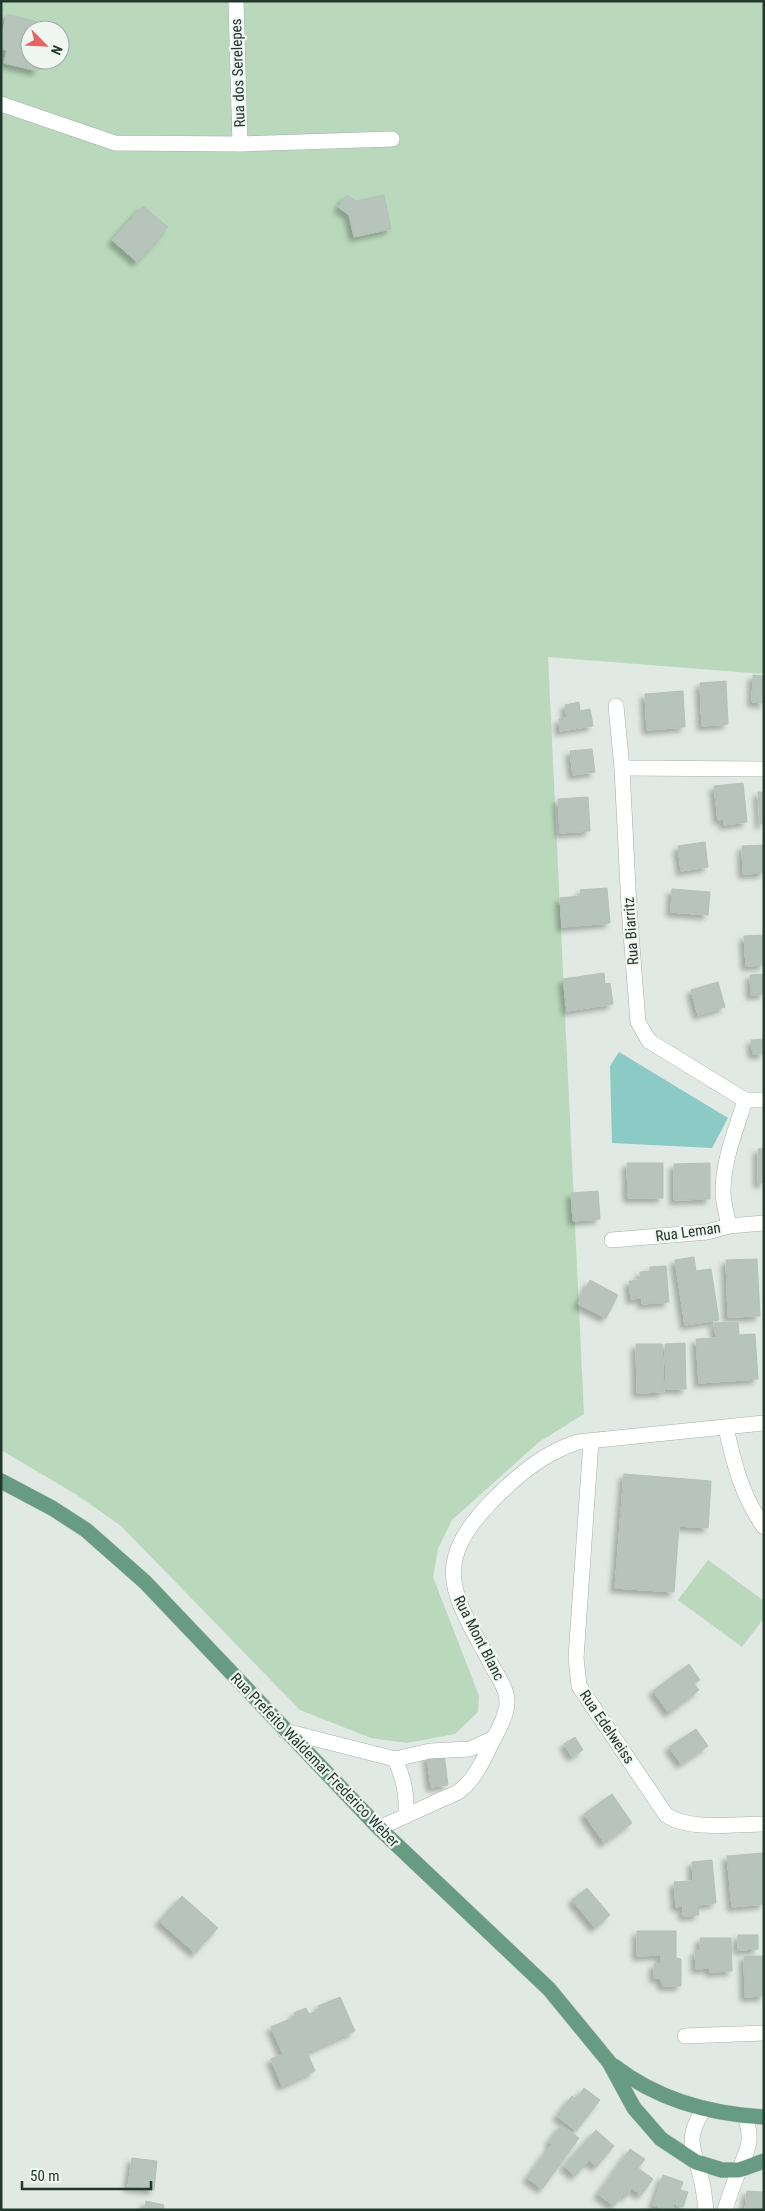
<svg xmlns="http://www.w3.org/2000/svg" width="765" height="2211" font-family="'Roboto Condensed',sans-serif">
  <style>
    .green { fill: #bad9bc; fill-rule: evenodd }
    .water { fill: #8ccac6 }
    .building { fill: #b6c4bb; stroke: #b3c2b9; filter: url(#shadow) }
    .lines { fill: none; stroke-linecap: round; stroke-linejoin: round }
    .minor-casing { stroke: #a3b0a9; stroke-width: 16 }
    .major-casing { stroke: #bdc3c0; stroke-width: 16 }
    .minor { stroke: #fff; stroke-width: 15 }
    .major { stroke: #689b83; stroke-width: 15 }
    .labels { text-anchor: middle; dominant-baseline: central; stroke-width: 4.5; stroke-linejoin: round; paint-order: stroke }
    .street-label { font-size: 15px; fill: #22382d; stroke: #f0f6f2 }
  </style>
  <defs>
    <filter id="shadow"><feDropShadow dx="-4.5" dy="4.5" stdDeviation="2.5" flood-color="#0004"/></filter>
  </defs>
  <rect width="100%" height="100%" fill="#e0e9e3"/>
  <g class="green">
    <path d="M1 1H764V674L548 657 584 1414 539 1442 452 1520 438 1549 433 1577 479 1696 478 1712 455 1734 407 1743 371 1738 300 1710 121 1526 77 1495 1 1450ZM30 30H60V60H30Z"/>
    <polygon points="708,1560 764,1601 764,1618 742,1647 678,1600"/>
  </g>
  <polygon class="water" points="619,1052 728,1118 712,1148 612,1143 610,1066"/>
  <g class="building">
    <polygon points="7,14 37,22 35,30 30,30 30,60 40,60 37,71 4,63 7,50 1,49 1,37"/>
    <polygon points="347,195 356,201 384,195 391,229 354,237 349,215 338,207"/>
    <polygon points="143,206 168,227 137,262 112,240"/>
    <polygon points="753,675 764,676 764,706 763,703 752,702"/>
    <polygon points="726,681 728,724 702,726 700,683"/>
    <polygon points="683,691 685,727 647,730 645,694"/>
    <polygon points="579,702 580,711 590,709 593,726 560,731 559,719 567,718 565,705"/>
    <polygon points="592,749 595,772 573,775 570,751"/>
    <polygon points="743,783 747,822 724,825 724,819 718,820 714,786"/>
    <polygon points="758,792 764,792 764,824 760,824"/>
    <polygon points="588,797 590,831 560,833 558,799"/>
    <polygon points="705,842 708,867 681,871 678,846"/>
    <polygon points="764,845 764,873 743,874 742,846"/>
    <polygon points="607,888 610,923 562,927 560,898 581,896 580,890"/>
    <polygon points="672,889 710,892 708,915 671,912"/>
    <polygon points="764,935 764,965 746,966 744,936"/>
    <polygon points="604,973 605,984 610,983 613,1004 567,1011 563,979"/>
    <polygon points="764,974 764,994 751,995 750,975"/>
    <polygon points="718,982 725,1007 698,1015 691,990"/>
    <polygon points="764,1039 764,1054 753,1054 751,1040"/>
    <polygon points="764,1148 764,1183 758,1183 758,1149"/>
    <polygon points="627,1163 663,1163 663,1198 628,1198"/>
    <polygon points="710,1163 710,1199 674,1200 674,1164"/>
    <polygon points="598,1191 600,1219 573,1221 571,1193"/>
    <polygon points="694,1257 696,1271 711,1269 719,1320 685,1325 675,1260"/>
    <polygon points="757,1259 760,1316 728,1317 726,1260"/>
    <polygon points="666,1266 669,1302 642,1304 642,1298 631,1299 629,1281 640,1280 640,1272 650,1271 650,1267"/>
    <polygon points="590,1280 618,1295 606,1318 578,1304"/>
    <polygon points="738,1322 739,1335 755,1334 758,1379 699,1383 696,1339 716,1338 714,1323"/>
    <polygon points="685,1343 686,1389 666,1389 665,1344"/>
    <polygon points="636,1344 662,1344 664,1392 637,1393"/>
    <polygon points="624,1474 711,1481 708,1528 679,1526 674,1592 615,1588"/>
    <polygon points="689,1664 700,1680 694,1684 699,1690 669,1713 653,1691"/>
    <polygon points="696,1729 708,1746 681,1764 669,1747"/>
    <polygon points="575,1737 583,1750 572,1757 564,1744"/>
    <polygon points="444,1754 448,1785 431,1787 427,1756"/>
    <polygon points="612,1794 632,1823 604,1843 584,1814"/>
    <polygon points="763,1853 764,1904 732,1907 727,1856"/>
    <polygon points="712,1860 716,1903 698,1905 699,1915 683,1916 683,1906 676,1907 674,1882 693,1881 692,1862"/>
    <polygon points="587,1888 610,1915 595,1928 572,1900"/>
    <polygon points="182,1896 218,1928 195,1953 159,1921"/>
    <polygon points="637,1931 676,1931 676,1958 681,1959 681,1986 663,1986 660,1978 654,1978 654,1964 661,1964 661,1955 637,1956"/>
    <polygon points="738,1935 758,1935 758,1949 738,1950"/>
    <polygon points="700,1938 731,1938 732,1971 710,1972 710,1968 696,1969 695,1951 700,1951"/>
    <polygon points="744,1956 764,1956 764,1996 745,1997"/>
    <polygon points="340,1997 355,2031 307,2052 315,2071 282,2086 271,2059 283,2054 271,2027 295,2017 294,2013 306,2008 309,2014 320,2010 318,2006"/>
    <polygon points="584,2088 600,2100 576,2131 557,2116 572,2096 576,2099"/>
    <polygon points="561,2125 579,2138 542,2189 527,2178 552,2144 549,2142"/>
    <polygon points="596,2130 614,2146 596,2167 589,2160 575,2176 564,2166"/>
    <polygon points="630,2149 645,2159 638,2168 653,2179 641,2195 632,2188 626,2197 623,2194 614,2206 598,2194"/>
    <polygon points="132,2158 157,2161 154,2190 128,2187"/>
    <polygon points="663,2175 683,2182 680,2190 688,2192 683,2207 674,2204 672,2210 667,2210 653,2205"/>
    <polygon points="747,2191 764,2192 764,2210 745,2210"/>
    <polygon points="146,2201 164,2205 163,2210 144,2210"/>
  </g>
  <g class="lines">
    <defs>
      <g id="minor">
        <polyline points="236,1 240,144"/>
        <polyline points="1,104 115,143 240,144 392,139"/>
        <polyline points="616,706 622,768 629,908 638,1022 649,1041 745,1100"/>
        <polyline points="622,768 764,769"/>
        <polyline points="745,1100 764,1100"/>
        <path d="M729 1226C727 1215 723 1203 723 1192 723 1160 736 1130 745 1100"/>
        <polyline points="612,1240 707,1232 729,1226 764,1223"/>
        <path d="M726 1428C734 1464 742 1496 764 1527"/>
        <path d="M591 1441 576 1658 579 1686 666 1815C689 1831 736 1824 764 1824"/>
        <polyline points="285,1731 395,1759 430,1751 470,1749 494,1738"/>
        <path d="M395 1759C404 1780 407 1793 406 1816"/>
        <path d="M379 1828C397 1820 416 1811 434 1803 441 1799 451 1796 458 1792 473 1782 483 1761 490 1746 496 1734 506 1718 507 1704 508 1690 498 1677 492 1666 456 1597 427 1568 492 1501 517 1476 543 1453 578 1442L764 1423"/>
        <polyline points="685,2036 764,2033"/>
        <path d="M704 2109C682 2142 696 2151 702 2183 704 2192 705 2201 706 2210"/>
        <path d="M725 2210C729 2197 733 2185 738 2173 747 2149 754 2143 745 2116"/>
      </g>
      <g id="major">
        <polyline points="1,1481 52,1508 86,1530 145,1582 379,1828 549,1989 609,2062 634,2108 661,2139 696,2162 722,2170 739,2170 764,2161"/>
        <path d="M614 2066C658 2100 709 2114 764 2117"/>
      </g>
    </defs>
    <use href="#minor" class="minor-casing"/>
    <use href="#major" class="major-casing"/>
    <use href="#minor" class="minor"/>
    <use href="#major" class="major"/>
  </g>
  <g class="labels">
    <g class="street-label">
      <text transform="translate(238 73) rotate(-92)">Rua dos Serelepes</text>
      <text transform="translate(631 931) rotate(-94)">Rua Biarritz</text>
      <text transform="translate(688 1232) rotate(-8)">Rua Leman</text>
      <text transform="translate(479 1638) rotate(63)">Rua Mont Blanc</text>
      <text transform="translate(607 1727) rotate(56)">Rua Edelweiss</text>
      <text transform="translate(315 1760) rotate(46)">Rua Prefeito Waldemar Frederico Weber</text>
    </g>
  </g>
  <rect width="765" height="2211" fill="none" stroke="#22382d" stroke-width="5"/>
  <g transform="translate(45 45) rotate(114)"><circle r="24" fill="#f0f6f2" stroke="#9eaaa3"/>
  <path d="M0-4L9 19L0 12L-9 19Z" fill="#e66462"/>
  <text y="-8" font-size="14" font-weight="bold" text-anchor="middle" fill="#22382d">N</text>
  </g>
  <path d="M22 2181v8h129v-8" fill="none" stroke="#22382d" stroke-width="2.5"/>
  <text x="30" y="2181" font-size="15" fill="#22382d" stroke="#f0f6f2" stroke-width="4" paint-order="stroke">50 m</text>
</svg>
